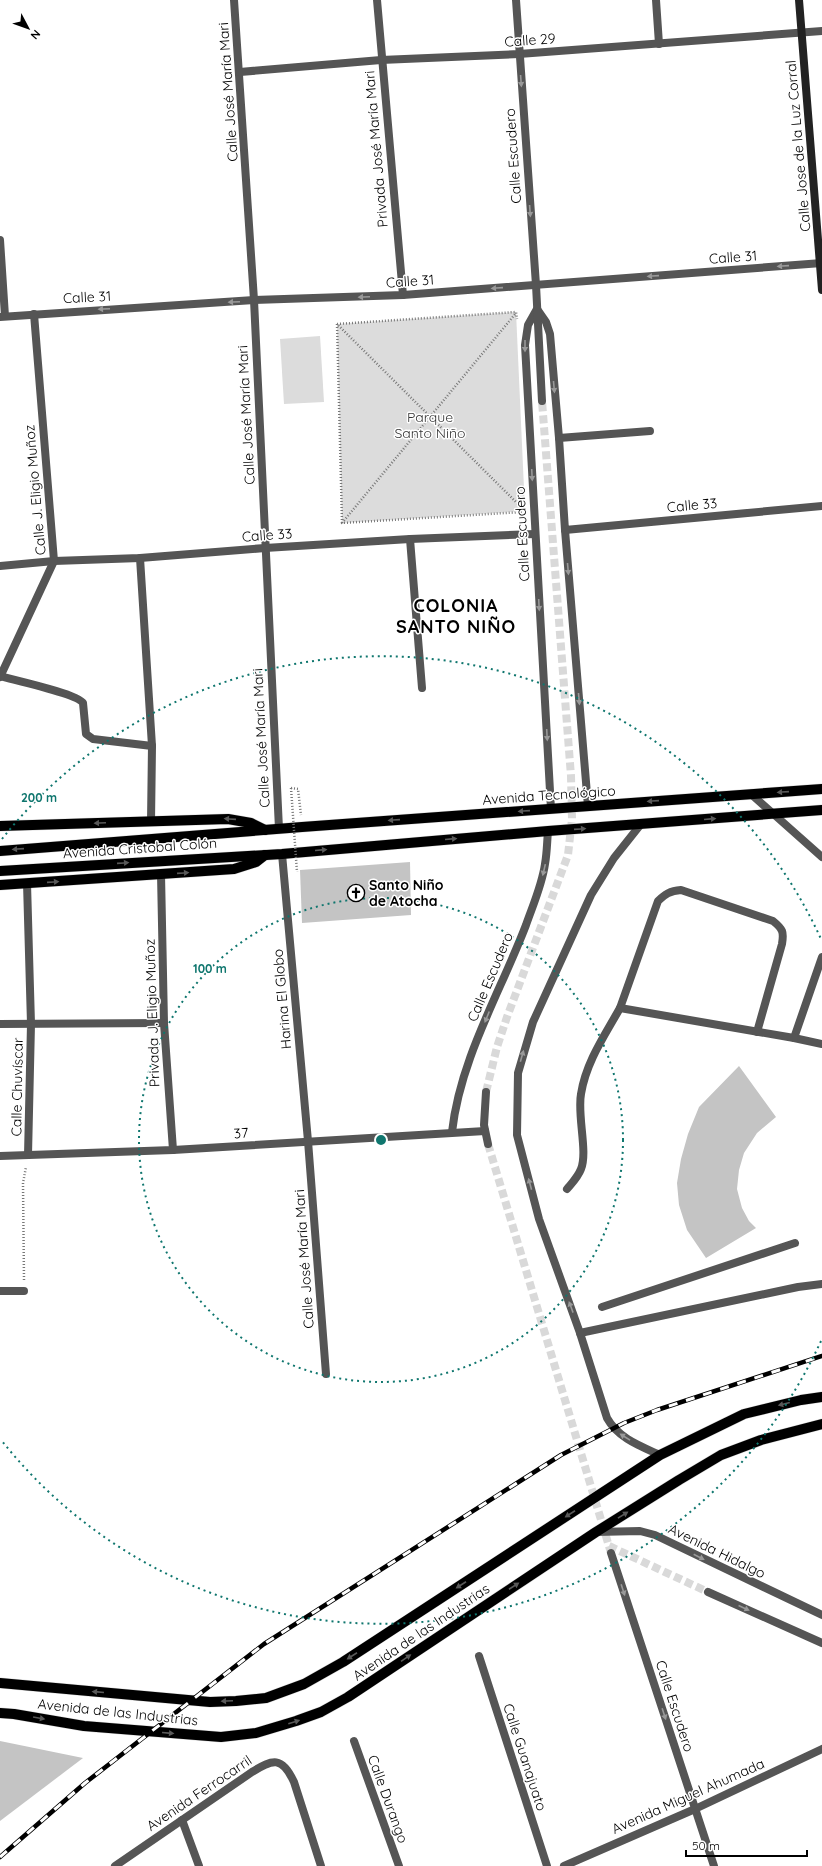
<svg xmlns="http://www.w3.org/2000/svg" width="822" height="1866" font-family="Quicksand,sans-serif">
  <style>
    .green { fill: #dcdcdc }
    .building { fill: #c4c4c4 }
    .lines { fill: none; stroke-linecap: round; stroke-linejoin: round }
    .tertiary-tunnel { stroke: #d9d9d9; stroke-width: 8; stroke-dasharray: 8 4; stroke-linecap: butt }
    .primary-casing { stroke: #dbdbdb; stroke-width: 11 }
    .path { stroke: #777; stroke-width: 2.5; stroke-dasharray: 1 2; stroke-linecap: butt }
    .service { stroke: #555; stroke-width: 8 }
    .minor { stroke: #555; stroke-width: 8 }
    .tertiary { stroke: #555; stroke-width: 8 }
    .secondary { stroke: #222; stroke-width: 8 }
    .primary { stroke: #000; stroke-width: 10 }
    .rail-casing { stroke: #000; stroke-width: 4.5 }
    .rail { stroke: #fff; stroke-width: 3; stroke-dasharray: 9; stroke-linecap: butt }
    .path-bridge { stroke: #777; stroke-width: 2.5; stroke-dasharray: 1 2; stroke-linecap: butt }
    .oneway { fill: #999 }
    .oneway2 { fill: #595959 }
    .ring { fill: none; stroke: #0f766e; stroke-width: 2; stroke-dasharray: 2 4 }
    .labels { text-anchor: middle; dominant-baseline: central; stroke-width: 3; stroke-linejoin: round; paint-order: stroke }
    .street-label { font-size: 14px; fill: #000; stroke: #fff }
    .park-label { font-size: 14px; fill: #333; stroke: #fff }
    .poi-label { font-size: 14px; font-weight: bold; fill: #000; stroke: #fff; text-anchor: start }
    .district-label { font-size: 18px; font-weight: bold; letter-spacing: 1px; fill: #000; stroke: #fff }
    .centre { fill: #0f766e; stroke: #fff; stroke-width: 2 }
    .ring-label { font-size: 12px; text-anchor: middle; font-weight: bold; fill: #0f766e; stroke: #fff; stroke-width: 3; stroke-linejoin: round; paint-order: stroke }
  </style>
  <rect width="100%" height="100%" fill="#fff"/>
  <g class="green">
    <polygon points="516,312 525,511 342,523 337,324"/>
    <polygon points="320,336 324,402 284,404 280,339"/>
  </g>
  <g class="building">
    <polygon points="410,862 411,915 302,923 300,870"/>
    <polygon points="739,1066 776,1117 757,1133 744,1153 739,1170 737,1189 742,1208 749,1221 756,1228 706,1258 687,1230 679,1205 677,1183 681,1159 688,1134 699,1107"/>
    <polygon points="0,1741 83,1758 0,1821"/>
  </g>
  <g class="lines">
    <g class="tertiary-tunnel">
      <polyline points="486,1092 497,1047 507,1017 568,855 572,819 571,776 542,401"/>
      <polyline points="488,1144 611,1553"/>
      <polyline points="609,1546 708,1592"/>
    </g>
    <defs>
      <g id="primary">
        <polyline points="0,826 228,819 251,823 265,830"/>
        <polyline points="0,851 302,827 822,789"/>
        <polyline points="0,871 282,854 548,831 822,810"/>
        <polyline points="0,885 234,869 256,862 265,855"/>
        <polyline points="0,1683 210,1702 236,1701 266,1698 304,1684 343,1662 660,1455 744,1414 801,1400 822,1397"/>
        <polyline points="0,1713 14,1714 84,1726 221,1737 256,1733 296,1721 321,1712 348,1697 596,1532 679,1480 721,1455 761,1440 822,1424"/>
      </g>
    </defs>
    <use href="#primary" class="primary-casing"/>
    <g class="path">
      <polyline points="337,324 516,312 517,319"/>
      <polyline points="522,508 337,324 342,523 522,512"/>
      <polyline points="342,523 516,313"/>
      <polyline points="291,788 298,789 301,815"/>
      <polyline points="24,1280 23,1183 26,1167"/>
    </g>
    <g class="service">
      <polyline points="565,530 588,806"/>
      <polyline points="410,539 422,688"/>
      <polyline points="140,558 152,746 151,822"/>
      <path d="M0 676C14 680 78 694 83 703L86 734 93 739 152 746"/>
      <polyline points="751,794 822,857"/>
      <polyline points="822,957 794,1038 822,1044"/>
      <path d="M620 1008 658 901C665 894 670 891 681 890L773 921C783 929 784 932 782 944L757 1032"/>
      <polyline points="308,1141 326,1374"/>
      <path d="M567 1189C572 1183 578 1177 581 1169 588 1152 577 1115 581 1094 586 1062 605 1035 620 1008L794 1038"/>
      <polyline points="602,1307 795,1243"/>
      <polyline points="580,1333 798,1287 822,1284"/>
    </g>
    <g class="minor">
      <polyline points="234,0 254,300 279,829"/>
      <polyline points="377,0 403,295"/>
      <polyline points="656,0 659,44"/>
      <polyline points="240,72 381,60 519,54 822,31"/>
      <polyline points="0,240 5,316"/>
      <polyline points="0,317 254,300 403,295 822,263"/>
      <polyline points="559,438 650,431"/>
      <polyline points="0,566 54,561 140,558 265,548 410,539 535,534"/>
      <polyline points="0,677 54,561 34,314"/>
      <polyline points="551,809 525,345 528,325 537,309 546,322 550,334 559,438 565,530 822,506"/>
      <path d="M641 824 614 858 591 895 533 1022 518 1073 517 1135 539 1219 580 1333 607 1418C618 1438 640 1446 660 1455"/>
      <polyline points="282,854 308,1141"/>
      <polyline points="161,874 164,1023 173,1150"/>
      <polyline points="27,883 31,1024 28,1155"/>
      <polyline points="0,1024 164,1023"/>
      <path d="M452 1132C460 1059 500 993 526 925 533 905 542 885 545 864 547 853 547 842 548 831"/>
      <polyline points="0,1156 173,1150 485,1131"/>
      <polyline points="0,1291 24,1291"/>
      <polyline points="479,1656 547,1866"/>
      <polyline points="354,1741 399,1866"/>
      <polyline points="182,1820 199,1866"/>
      <path d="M115 1866 252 1772C273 1759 282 1756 294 1782L321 1866"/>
    </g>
    <g class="tertiary">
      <polyline points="516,0 536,285 542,401"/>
      <polyline points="486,1092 484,1125 488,1144"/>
      <polyline points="596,1532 640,1531 655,1535 822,1615"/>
      <polyline points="611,1553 714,1866"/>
      <polyline points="708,1592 822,1643"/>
      <polyline points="564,1866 695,1809 822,1749"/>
    </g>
    <polyline class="secondary" points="799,0 822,290"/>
    <use href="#primary" class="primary"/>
    <defs>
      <polyline id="rail" points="0,1857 85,1783 264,1644 561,1455 624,1423 657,1410 822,1356"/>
    </defs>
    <use href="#rail" class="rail-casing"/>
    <use href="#rail" class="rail"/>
    <polyline class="path-bridge" points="291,788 297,872"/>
  </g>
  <defs><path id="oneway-solid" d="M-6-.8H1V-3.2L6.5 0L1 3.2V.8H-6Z"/></defs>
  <g class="oneway">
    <use href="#oneway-solid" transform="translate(521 81) rotate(86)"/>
    <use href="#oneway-solid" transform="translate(530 211) rotate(86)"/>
    <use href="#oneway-solid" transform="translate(783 266) rotate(176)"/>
    <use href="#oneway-solid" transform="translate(653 276) rotate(176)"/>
    <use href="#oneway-solid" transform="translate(497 288) rotate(176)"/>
    <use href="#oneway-solid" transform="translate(364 297) rotate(178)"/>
    <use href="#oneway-solid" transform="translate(234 302) rotate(177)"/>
    <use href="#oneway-solid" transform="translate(104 309) rotate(177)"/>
    <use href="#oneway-solid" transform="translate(525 346) rotate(90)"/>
    <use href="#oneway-solid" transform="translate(554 387) rotate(85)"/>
    <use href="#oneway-solid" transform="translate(532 475) rotate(87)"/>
    <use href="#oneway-solid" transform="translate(568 569) rotate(85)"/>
    <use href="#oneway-solid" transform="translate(539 605) rotate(87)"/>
    <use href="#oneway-solid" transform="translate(579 699) rotate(85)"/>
    <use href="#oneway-solid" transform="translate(547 735) rotate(87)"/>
    <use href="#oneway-solid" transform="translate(544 870) rotate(103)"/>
    <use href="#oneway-solid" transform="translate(487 1017) rotate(112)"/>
    <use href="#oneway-solid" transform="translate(522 1056) rotate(-74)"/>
    <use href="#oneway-solid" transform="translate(530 1184) rotate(-105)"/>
    <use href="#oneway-solid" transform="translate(571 1307) rotate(-110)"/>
    <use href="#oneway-solid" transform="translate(625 1437) rotate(-148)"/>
    <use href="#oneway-solid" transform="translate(699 1557) rotate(27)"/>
    <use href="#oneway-solid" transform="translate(623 1590) rotate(72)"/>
    <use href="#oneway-solid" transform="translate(744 1608) rotate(25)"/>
    <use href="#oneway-solid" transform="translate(664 1714) rotate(72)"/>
  </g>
  <g class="oneway2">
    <use href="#oneway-solid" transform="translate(783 792) rotate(176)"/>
    <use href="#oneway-solid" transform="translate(653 801) rotate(176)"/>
    <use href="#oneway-solid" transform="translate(524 811) rotate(176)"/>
    <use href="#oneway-solid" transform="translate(230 819) rotate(-176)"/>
    <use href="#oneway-solid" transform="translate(710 819) rotate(-5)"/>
    <use href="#oneway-solid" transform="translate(394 820) rotate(176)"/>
    <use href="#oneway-solid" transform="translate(100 823) rotate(178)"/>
    <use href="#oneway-solid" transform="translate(580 829) rotate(-4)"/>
    <use href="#oneway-solid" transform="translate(451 839) rotate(-5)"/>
    <use href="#oneway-solid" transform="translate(18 849) rotate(176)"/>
    <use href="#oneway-solid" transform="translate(321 850) rotate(-5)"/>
    <use href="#oneway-solid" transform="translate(123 863) rotate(-4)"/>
    <use href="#oneway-solid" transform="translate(183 873) rotate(-4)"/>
    <use href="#oneway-solid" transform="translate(53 882) rotate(-4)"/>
    <use href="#oneway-solid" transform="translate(784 1404) rotate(166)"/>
    <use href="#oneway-solid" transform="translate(570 1514) rotate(147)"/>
    <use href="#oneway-solid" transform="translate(623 1515) rotate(-32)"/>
    <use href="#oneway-solid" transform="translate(461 1585) rotate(147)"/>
    <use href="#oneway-solid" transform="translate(514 1586) rotate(-33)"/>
    <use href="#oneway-solid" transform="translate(352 1656) rotate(147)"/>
    <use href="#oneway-solid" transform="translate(406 1658) rotate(-34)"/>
    <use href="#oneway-solid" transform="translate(98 1692) rotate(-175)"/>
    <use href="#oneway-solid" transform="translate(227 1701) rotate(177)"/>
    <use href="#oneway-solid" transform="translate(39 1718) rotate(10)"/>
    <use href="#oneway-solid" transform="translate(294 1722) rotate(-18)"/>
    <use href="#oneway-solid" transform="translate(168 1733) rotate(5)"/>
  </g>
  <g class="ring">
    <circle cx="381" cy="1140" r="242"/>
    <path d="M821 1341A484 484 0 0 1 2 1441M2 839A484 484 0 0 1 821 939"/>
  </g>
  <defs>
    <symbol id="church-ring" viewBox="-11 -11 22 22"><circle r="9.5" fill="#fff" stroke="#000" stroke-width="1.5"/><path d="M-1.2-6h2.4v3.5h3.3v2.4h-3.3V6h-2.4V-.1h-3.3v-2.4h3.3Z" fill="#000"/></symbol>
  </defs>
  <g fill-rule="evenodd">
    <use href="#church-ring" x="346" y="883" width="20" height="20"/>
  </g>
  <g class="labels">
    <g class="street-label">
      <text transform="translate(530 40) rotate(-4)">Calle 29</text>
      <text transform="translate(228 92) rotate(-94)">Calle José María Mari</text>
      <text transform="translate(798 146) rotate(-95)">Calle Jose de la Luz Corral</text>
      <text transform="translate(376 149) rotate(-95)">Privada José María Mari</text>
      <text transform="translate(513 156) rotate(-94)">Calle Escudero</text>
      <text transform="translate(733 257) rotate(-4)">Calle 31</text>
      <text transform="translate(410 281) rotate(-4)">Calle 31</text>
      <text transform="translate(87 297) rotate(-3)">Calle 31</text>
      <text transform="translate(246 415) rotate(-93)">Calle José María Mari</text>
      <text transform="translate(35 490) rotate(-95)">Calle J. Eligio Muñoz</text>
      <text transform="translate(692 505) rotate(-5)">Calle 33</text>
      <text transform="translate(522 534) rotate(-93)">Calle Escudero</text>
      <text transform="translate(267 535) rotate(-4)">Calle 33</text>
      <text transform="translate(261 738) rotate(-93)">Calle José María Mari</text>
      <text transform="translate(549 795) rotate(-4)">Avenida Tecnológico</text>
      <text transform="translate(140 848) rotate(-4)">Avenida Cristobal Colón</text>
      <text transform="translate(490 977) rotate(-67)">Calle Escudero</text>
      <text transform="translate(282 999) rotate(-95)">Harina El Globo</text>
      <text transform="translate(152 1013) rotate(-92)">Privada J. Eligio Muñoz</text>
      <text transform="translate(17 1087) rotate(-89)">Calle Chuvíscar</text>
      <text transform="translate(241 1133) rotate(-4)">37</text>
      <text transform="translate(304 1259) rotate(-94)">Calle José María Mari</text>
      <text transform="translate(717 1551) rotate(26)">Avenida Hidalgo</text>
      <text transform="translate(421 1632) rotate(-34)">Avenida de las Industrias</text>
      <text transform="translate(675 1706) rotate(72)">Calle Escudero</text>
      <text transform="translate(118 1712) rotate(6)">Avenida de las Industrias</text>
      <text transform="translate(525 1757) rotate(72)">Calle Guanajuato</text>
      <text transform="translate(199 1793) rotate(-34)">Avenida Ferrocarril</text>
      <text transform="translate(688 1796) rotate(-24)">Avenida Miguel Ahumada</text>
      <text transform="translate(388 1799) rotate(70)">Calle Durango</text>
    </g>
    <g class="park-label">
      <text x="430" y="417">Parque<tspan x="430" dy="16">Santo Niño</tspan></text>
    </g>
    <g class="poi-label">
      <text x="369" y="885">Santo Niño<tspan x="369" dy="16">de Atocha</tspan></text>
    </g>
    <g class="district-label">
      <text x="456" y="605">COLONIA<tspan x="456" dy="21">SANTO NIÑO</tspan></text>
    </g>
  </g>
  <circle cx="381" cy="1140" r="6" class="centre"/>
  <g class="ring-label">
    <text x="39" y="802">200 m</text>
    <text x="210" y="973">100 m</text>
  </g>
  <g transform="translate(28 28) rotate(131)" stroke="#ffffff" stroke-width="3" paint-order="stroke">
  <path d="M0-3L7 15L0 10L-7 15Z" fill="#000000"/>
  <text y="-6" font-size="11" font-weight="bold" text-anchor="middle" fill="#000000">N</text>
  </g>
  <path d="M686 1850v6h121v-6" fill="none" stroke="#000000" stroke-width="2"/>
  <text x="692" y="1850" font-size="12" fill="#000000" stroke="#ffffff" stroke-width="3" paint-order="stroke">50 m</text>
</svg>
